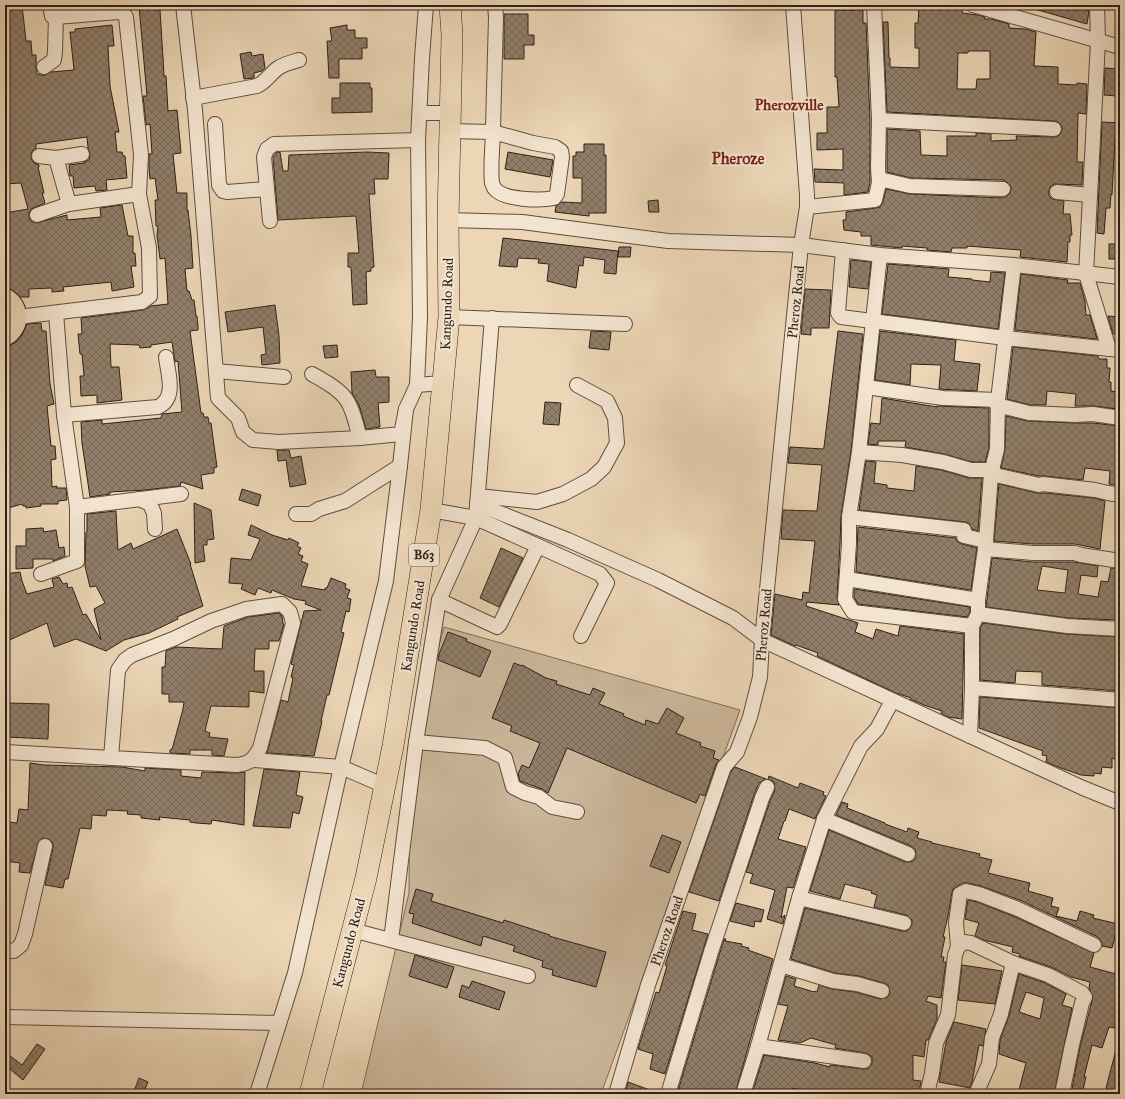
<svg xmlns="http://www.w3.org/2000/svg" width="1125" height="1099" font-family="'IM FELL Great Primer',serif">
  <style>
    .pitch { fill: #ccb79b; stroke: #7d6c5a }
    .building { fill: url(#building-cross-hatch); stroke: #2e2019; fill-rule: evenodd }
    .lines { fill: none; stroke-linecap: round; stroke-linejoin: round }
    .minor-casing { stroke: #5e4e40; stroke-width: 16 }
    .major-casing { stroke: #2e2019; stroke-width: 20 }
    .highway-casing { stroke: #2e2019; stroke-width: 22 }
    .minor { stroke: #f3e4d0; stroke-width: 14 }
    .major { stroke: #ecd6b6; stroke-width: 18 }
    .highway { stroke: #ecd6b6; stroke-width: 21 }
    .labels { text-anchor: middle; dominant-baseline: central; stroke-width: 4; stroke-linejoin: round; paint-order: stroke }
    .shield { fill: #f3e4d0; stroke: #695b50; stroke-width: 1 }
    .shield-label { font-size: 13px; font-weight: bold; fill: #2e2019 }
    .street-label { font-size: 14px; fill: #2e2019; stroke: #f3e4d0 }
    .neighbourhood-label { font-size: 15px; font-weight: bold; fill: #7a1f14; stroke: #f3e4d0 }
    .quarter-label { font-size: 16px; font-weight: bold; fill: #7a1f14; stroke: #f3e4d0 }
  </style>
  <defs>
    <pattern id="building-cross-hatch" width="8" height="8" patternUnits="userSpaceOnUse"><rect width="8" height="8" fill="#917f6b"/><path d="M0 0l8 8M0 8l8-8" fill="none" stroke="#776857"/></pattern>
  </defs>
  <rect width="100%" height="100%" fill="#ecd6b6"/>
  <filter id="stains"><feTurbulence type="fractalNoise" baseFrequency=".005" numOctaves="4"/><feColorMatrix values="0 0 0 0 .2 0 0 0 0 .09 0 0 0 0 .02 0 0 0 .5 -.17"/></filter>
  <radialGradient id="worn" r=".72"><stop offset=".6" stop-color="#630" stop-opacity="0"/><stop offset="1" stop-color="#630" stop-opacity=".3"/></radialGradient>
  <polygon class="pitch" points="444,627 740,710 601,1094 361,1094 409,893 410,754"/>
  <g class="building">
    <polygon points="5,5 22,5 26,41 31,41 32,55 36,55 36,67 37,74 41,75 45,75 51,72 74,70 70,32 75,32 75,29 112,25 114,46 108,46 110,86 119,132 115,132 117,152 122,152 123,156 125,156 127,178 106,180 107,190 96,191 95,186 74,188 73,176 70,176 69,165 84,163 84,162 89,160 90,153 88,148 87,137 36,144 36,148 32,151 31,159 34,163 39,165 39,167 38,167 44,193 42,193 45,203 31,209 29,213 29,217 31,221 36,223 67,215 67,220 101,217 100,208 122,205 128,236 133,236 133,253 135,253 136,266 131,266 134,287 112,291 111,282 63,287 64,291 52,292 52,288 29,289 29,297 21,297 11,289 5,286 5,213 28,209 21,183 5,184 5,163 8,163 5,140 5,60 7,60"/>
    <polygon points="157,5 157,10 160,10 163,58 164,76 166,76 168,111 177,110 178,120 181,153 173,154 177,193 187,193 187,210 188,210 191,236 193,268 185,269 187,291 189,291 192,300 194,300 196,316 197,316 198,326 198,330 190,331 201,413 203,413 204,417 208,417 209,423 211,423 217,467 214,468 214,473 201,475 203,489 181,482 180,486 145,490 110,492 110,494 90,497 82,443 81,422 102,420 102,424 132,421 161,418 162,414 182,412 178,361 175,362 172,342 151,345 151,347 140,348 139,345 110,344 111,367 119,367 122,400 97,403 97,395 81,396 80,376 84,376 82,354 80,354 78,334 82,334 81,318 143,310 151,306 168,304 165,258 160,259 157,235 158,226 156,226 155,200 158,200 155,178 150,179 149,168 149,154 152,154 150,124 146,125 143,96 147,96 139,6"/>
    <path d="M919 5H945L963 7 962 13 978 15 985 17 984 19H991L1009 24V28L1025 29 1036 32 1034 66 1058 67V84L1077 85V83L1087 84 1086 114 1078 113 1077 162H1083L1082 185 1054 184 1050 187 1049 191V196L1052 199 1064 201 1063 214H1070L1072 235H1070V242H1068L1067 262 1020 257 1021 250 993 248 967 246V248H952L951 252 927 250V248L902 246V248L871 245V236H861V232L844 230 843 220H846V212L876 208 880 207 883 202 886 189 910 194 1003 198 1007 196 1010 193 1011 189 1010 185 1007 182 1003 180 911 178 887 172V129L920 131 921 155 947 156V136H976V133L991 134V141L1017 140 1016 136 1054 137 1058 136 1061 133 1062 129 1061 125 1058 122 1054 121 887 112 883 22H888L889 58H890V67L919 68V48H915V23H918ZM968 51H990V79H977L976 89H957L958 53H968Z"/>
    <polygon points="1031,5 1068,5 1089,11 1087,24 1031,8"/>
    <polygon points="835,10 863,10 863,23 866,23 870,120 870,182 868,192 844,195 844,183 815,182 814,169 843,170 843,149 817,150 817,133 827,133 827,107 839,107 837,77 835,77"/>
    <polygon points="504,14 528,14 528,35 534,35 534,45 524,45 524,59 504,59"/>
    <polygon points="347,25 347,30 355,30 355,38 367,38 367,48 362,48 362,59 339,59 339,78 329,78 327,41 332,41 330,28"/>
    <polygon points="251,52 252,56 263,54 265,68 262,71 254,73 254,78 244,79 240,54"/>
    <polygon points="1105,68 1118,69 1117,96 1104,95"/>
    <polygon points="340,83 370,83 370,88 372,88 372,112 332,113 332,98 340,98"/>
    <polygon points="1102,122 1120,123 1120,139 1115,138 1112,195 1111,194 1110,208 1106,208 1104,234 1097,233"/>
    <polygon points="584,144 604,144 604,155 606,155 606,213 589,213 589,216 555,212 556,206 562,202 582,203 582,178 573,178 573,156 576,156 576,152 584,152"/>
    <polygon points="277,152 280,152 283,171 288,171 289,155 367,152 389,153 388,179 374,179 375,194 369,194 374,267 371,268 371,271 366,272 367,304 353,305 351,267 348,267 348,253 359,253 356,216 278,220 273,157"/>
    <polygon points="508,152 553,160 550,177 505,169"/>
    <polygon points="658,200 659,212 649,212 648,201"/>
    <polygon points="503,238 618,251 616,274 604,273 605,260 584,257 583,266 579,265 576,288 547,281 549,264 538,263 539,259 518,258 517,267 499,266"/>
    <rect x="1109" y="244" width="11" height="15"/>
    <polygon points="619,247 631,247 630,257 618,257"/>
    <polygon points="851,260 871,262 868,289 849,287"/>
    <polygon points="888,264 949,269 948,277 972,279 972,280 990,282 991,272 1005,273 998,329 882,314"/>
    <polygon points="1021,274 1068,280 1067,283 1080,283 1085,301 1086,315 1090,315 1097,339 1015,330"/>
    <polygon points="805,289 831,290 829,328 811,328 811,335 801,334"/>
    <polygon points="275,305 279,336 280,363 262,365 261,355 266,354 263,327 228,332 225,312"/>
    <polygon points="1108,316 1120,317 1120,334 1113,334"/>
    <polygon points="41,323 42,331 46,331 50,384 54,404 47,406 51,446 55,446 56,459 51,460 52,487 57,486 57,488 66,488 67,500 58,501 58,504 41,504 41,506 26,508 26,506 23,506 22,504 5,509 5,420 8,420 7,396 5,396 5,352 10,346 17,341 22,335 27,324"/>
    <polygon points="591,331 611,332 609,350 589,348"/>
    <polygon points="838,331 863,334 851,451 841,516 840,544 837,598 839,605 807,602 806,606 858,623 855,632 873,639 876,629 898,636 900,626 964,634 962,719 948,717 941,713 942,711 924,705 910,699 911,698 896,693 817,656 818,653 796,645 795,646 771,635 775,594 802,600 803,592 809,593 815,541 781,539 783,510 817,511 822,465 788,463 790,447 823,449 824,447"/>
    <polygon points="880,331 956,340 954,361 980,364 977,391 939,389 941,365 911,364 910,385 875,380"/>
    <polygon points="337,345 338,357 325,358 323,346"/>
    <polygon points="1013,347 1098,356 1099,359 1107,359 1107,368 1110,368 1109,382 1111,382 1111,391 1118,392 1117,409 1094,406 1075,406 1076,394 1047,391 1046,405 1030,405 1007,399"/>
    <polygon points="375,370 376,377 389,377 389,402 378,403 380,427 366,429 359,405 352,393 351,372"/>
    <polygon points="882,398 937,407 937,406 989,408 989,448 985,462 972,462 944,454 905,447 906,441 878,441 878,445 868,444 871,423 880,424"/>
    <polygon points="545,402 561,403 559,425 543,424"/>
    <polygon points="1006,416 1028,421 1075,423 1093,423 1120,426 1120,486 1109,484 1110,471 1085,468 1083,480 1044,476 1039,476 1001,468 1005,449"/>
    <polygon points="277,450 289,450 291,458 301,456 306,484 290,487 286,460 278,461"/>
    <polygon points="866,461 876,462 874,483 887,485 887,488 914,491 916,466 941,470 969,478 982,478 978,531 972,529 969,523 965,522 859,510"/>
    <polygon points="999,484 1037,493 1044,493 1094,498 1105,501 1100,549 1075,544 1033,544 994,541"/>
    <polygon points="242,489 261,495 258,506 239,500"/>
    <polygon points="194,503 211,510 214,539 207,540 207,545 203,545 205,561 195,563"/>
    <polygon points="116,511 118,550 131,543 133,549 177,529 191,564 190,564 203,606 177,617 178,619 149,633 124,640 106,651 76,639 54,647 47,623 5,642 5,574 20,572 22,581 27,594 54,587 52,579 59,577 63,584 67,583 68,588 72,587 83,615 86,614 101,640 94,609 105,603 96,586 90,587 85,566 86,532 87,532 87,514"/>
    <polygon points="251,525 272,535 288,540 289,538 299,543 297,546 301,548 298,554 303,556 301,561 308,564 301,586 325,590 325,588 327,588 331,578 346,584 345,588 350,590 347,598 351,599 349,612 346,611 341,632 344,633 329,695 327,695 321,721 322,721 314,756 267,753 281,700 288,702 293,678 291,677 294,665 291,664 304,611 321,610 305,604 306,601 294,599 272,590 271,593 258,588 255,595 241,589 243,584 229,583 231,558 251,560 260,539 248,535"/>
    <polygon points="858,527 956,538 958,542 962,544 977,548 971,590 856,572"/>
    <polygon points="43,528 44,532 56,530 59,548 64,547 65,556 53,561 53,559 33,559 33,568 16,569 16,546 26,546 26,529"/>
    <polygon points="501,548 523,558 499,607 480,598"/>
    <path d="M992 558 1033 562H1074L1098 566 1097 577 1081 575 1078 594 1098 597 1101 581 1108 582 1111 568 1120 569V620L1068 618 986 607ZM1042 566 1068 570 1065 593 1037 590Z"/>
    <polygon points="854,589 970,607 970,612 967,617 858,604 854,597"/>
    <polygon points="279,613 282,616 283,624 284,624 279,641 269,641 269,649 255,649 254,671 264,671 264,693 249,691 249,707 211,706 205,731 210,733 209,737 228,739 224,756 212,755 212,750 190,750 190,754 170,753 170,750 172,749 173,746 183,709 184,702 169,702 169,694 162,694 162,667 165,667 166,651 176,647 222,649 224,626 248,617"/>
    <polygon points="983,623 1066,634 1120,637 1120,691 1042,685 1042,672 1016,671 1015,683 980,680 980,628"/>
    <polygon points="448,632 467,639 466,641 491,651 480,677 438,660 439,654"/>
    <polygon points="514,663 522,666 522,665 546,678 557,681 556,684 590,695 593,688 605,693 599,704 624,714 623,716 645,725 646,720 658,724 667,708 684,718 676,733 701,743 700,746 715,751 713,758 719,760 716,764 705,796 700,794 696,803 567,748 548,793 542,789 520,781 518,774 522,765 529,768 540,743 510,731 512,726 492,718"/>
    <polygon points="980,697 1120,708 1120,761 1112,758 1112,768 1102,767 1101,774 1094,773 1094,776 1081,775 1058,767 1046,762 1047,756 1042,755 1043,751 979,728"/>
    <polygon points="8,703 49,704 48,739 6,737"/>
    <polygon points="30,763 44,765 122,767 145,771 145,768 181,770 181,776 201,778 202,772 237,773 245,772 244,825 212,820 211,824 196,823 190,822 190,820 159,817 160,820 141,818 141,815 127,814 128,811 107,810 106,816 92,815 91,829 80,828 68,879 65,879 63,888 45,885 53,848 53,843 50,840 43,838 39,841 30,873 19,872 20,863 5,861 5,829 8,829 9,822 17,823 19,809 28,810"/>
    <polygon points="735,767 766,779 759,783 754,795 719,901 689,892 731,771"/>
    <polygon points="264,769 300,772 296,795 303,797 299,814 293,812 290,828 253,826"/>
    <polygon points="769,776 798,788 800,783 824,792 823,795 826,796 815,819 789,809 785,821 784,821 778,839 806,847 793,888 787,887 781,918 785,915 783,924 767,919 775,890 750,883 753,874 746,872 770,801 775,790 774,782 768,779"/>
    <polygon points="842,802 848,804 847,808 885,823 885,824 907,832 908,828 919,832 917,838 932,842 932,843 980,854 979,857 992,860 988,873 1030,883 1028,891 1053,898 1051,906 1059,908 1056,916 1077,921 1080,911 1094,915 1093,918 1118,924 1112,948 1102,946 1101,941 1098,937 1022,901 981,886 968,883 962,883 953,889 952,892 948,916 943,937 945,937 941,957 944,957 943,962 946,962 941,998 928,996 926,1001 937,1005 937,1019 928,1040 926,1040 924,1057 913,1055 913,1080 921,1081 919,1094 814,1094 793,1088 791,1094 752,1094 764,1055 815,1063 830,1067 830,1065 863,1069 868,1069 872,1063 872,1057 866,1053 835,1048 836,1045 811,1038 800,1043 778,1040 788,1006 778,1004 786,976 796,979 794,986 814,992 815,991 817,992 819,985 832,989 855,992 880,999 888,997 890,993 888,985 884,983 859,976 835,973 791,959 805,908 902,931 907,931 912,925 912,920 906,915 874,907 877,895 871,893 872,891 845,884 840,899 810,891 829,830 905,862 909,862 913,861 916,857 915,849 911,846 836,815"/>
    <polygon points="662,835 681,842 669,873 650,866"/>
    <polygon points="416,889 433,894 431,901 503,923 504,920 550,935 549,936 606,952 596,987 552,975 553,970 542,967 543,961 513,951 515,946 483,936 481,946 412,923 414,914 409,913"/>
    <polygon points="968,900 977,902 1015,917 1094,953 1090,967 1120,975 1120,1029 1109,1027 1102,1048 1092,1045 1084,1077 1086,1077 1082,1094 1071,1094 1080,1047 1093,997 1089,988 1090,982 1071,977 1051,967 1019,956 1020,954 1012,952 1013,947 984,940 975,936 979,923 965,919"/>
    <polygon points="736,903 764,910 761,922 755,921 754,927 730,921"/>
    <polygon points="683,911 696,914 692,930 708,934 665,1074 650,1069 653,1054 638,1049 656,992 659,993 667,966 665,965"/>
    <polygon points="724,939 726,939 725,941 742,944 741,946 749,948 748,950 773,959 735,1094 677,1094"/>
    <polygon points="415,955 454,967 447,988 409,976"/>
    <polygon points="962,965 1002,971 995,1004 958,1000"/>
    <path d="M1019 974 1045 983 1066 994 1062 1005 1072 1008 1054 1094H1018L1026 1063 999 1054 1000 1040 1009 1016ZM1026 992 1044 998 1040 1019 1019 1012Z"/>
    <polygon points="472,981 505,992 499,1010 459,997 462,985 469,988"/>
    <polygon points="954,1022 986,1029 983,1046 979,1045 972,1082 970,1088 939,1082 946,1042"/>
    <polygon points="37,1044 45,1049 23,1080 5,1065 5,1052 22,1065"/>
    <polygon points="1117,1046 1120,1046 1120,1094 1107,1094 1108,1089 1106,1088"/>
    <polygon points="139,1078 148,1082 143,1094 133,1094"/>
    <polygon points="628,1082 658,1093 658,1094 625,1094"/>
  </g>
  <g class="lines">
    <defs>
      <g id="minor">
        <polyline points="183,5 195,110 218,398 238,418 243,432 253,440 278,442 360,438 401,434 406,409 417,385 442,383"/>
        <polyline points="973,5 1120,47"/>
        <polyline points="1097,5 1098,41 1086,274 1109,349"/>
        <polyline points="44,67 54,60 55,51 56,17"/>
        <path d="M193 98 257 86C266 82 270 74 278 68 284 64 292 62 299 60"/>
        <polyline points="420,113 450,113"/>
        <polyline points="879,120 1054,129"/>
        <polyline points="215,124 219,185 223,191 227,192 267,189"/>
        <path d="M449 131 493 132 533 143 555 147 561 151 562 157 557 194 554 198C540 201 504 200 495 189 493 187 493 185 492 183 490 165 493 146 493 128 494 91 495 54 496 17L495 5"/>
        <polyline points="39,156 56,158 69,204"/>
        <polyline points="56,158 82,154"/>
        <polyline points="879,179 910,186 1003,189"/>
        <polyline points="1057,192 1090,195"/>
        <polyline points="807,207 875,200 879,183 878,167 879,120 874,5"/>
        <polyline points="37,215 69,204 139,194"/>
        <polyline points="448,220 522,222 668,241 801,245 880,255 1014,265 1120,277"/>
        <polyline points="270,221 264,157 267,149 274,144 418,140"/>
        <polyline points="843,250 838,313 841,317 1005,338 1120,350"/>
        <polyline points="880,255 859,452 849,517 849,544 845,599 853,612 972,626"/>
        <polyline points="18,317 142,302 150,296 149,248 139,194 141,155 126,17 123,13 118,12 56,17 52,16 50,5"/>
        <polyline points="449,317 625,324"/>
        <polyline points="216,371 284,377"/>
        <path d="M312 374C324 381 338 388 346 399 354 410 356 426 360 438"/>
        <polyline points="417,385 420,317 418,140 422,58 426,5"/>
        <polyline points="866,387 943,398 998,400"/>
        <polyline points="997,405 1029,413 1075,415 1093,414 1120,418"/>
        <path d="M64 415 158 407C177 398 168 374 166 357"/>
        <polyline points="859,452 902,455 943,462 971,470 993,470"/>
        <polyline points="991,474 1039,485 1043,484 1095,490 1108,493 1120,495"/>
        <polyline points="478,496 537,502 563,494 591,479 604,467 617,443 615,418 607,401 577,385"/>
        <polyline points="139,499 150,504 154,513 155,529"/>
        <polyline points="477,504 568,540 658,580 733,618 762,640 970,736 1083,788 1120,803"/>
        <polyline points="77,507 181,494"/>
        <polyline points="431,510 476,518 538,546 500,624 497,627 439,600"/>
        <polyline points="296,514 311,514 319,509 345,501 400,466"/>
        <polyline points="849,517 964,530 964,536 986,541"/>
        <polyline points="538,546 600,574 607,583 581,636"/>
        <polyline points="985,549 1033,553 1075,553 1081,555 1120,561"/>
        <polyline points="41,574 77,561 77,507 64,415 56,313"/>
        <polyline points="847,579 978,600"/>
        <polyline points="978,614 1067,626 1120,629"/>
        <polyline points="972,688 1120,700"/>
        <polyline points="970,736 972,688 972,626 978,614 978,600 986,541 991,474 997,449 998,400 1014,265"/>
        <polyline points="416,742 485,748 505,758 513,787 525,793 539,797 552,807 577,812"/>
        <path d="M5 752 237 765C251 763 253 760 260 748L293 623 290 612 282 604 246 609 211 621 173 639 132 655 125 660 118 670 111 758"/>
        <polyline points="253,760 341,767 385,786"/>
        <polyline points="824,819 908,854"/>
        <polyline points="799,898 904,923"/>
        <polyline points="352,930 528,976"/>
        <polyline points="391,940 416,742 439,600 476,518 492,318"/>
        <polyline points="958,947 956,922 960,894 966,891 979,894 1018,909 1094,945"/>
        <polyline points="5,950 14,951 21,945 25,934 45,846"/>
        <polyline points="781,965 833,981 857,984 882,991"/>
        <polyline points="5,1017 279,1023"/>
        <polyline points="758,1046 864,1061"/>
        <polyline points="257,1094 295,973 341,767 386,581 400,466 406,409"/>
        <polyline points="616,1094 648,985 724,767 737,752 750,717 760,677 762,640 801,245 807,207 807,195 793,5"/>
        <polyline points="668,1094 711,952 762,798 767,787"/>
        <polyline points="743,1094 758,1046 799,898 824,819 861,746 877,729 892,701"/>
        <polyline points="927,1094 932,1073 936,1043 948,1015 955,955 958,947 964,942 971,943 1013,963 1048,975 1082,993 1085,997 1082,1003 1072,1045 1062,1094"/>
        <polyline points="976,1094 989,1064 992,1038 1001,1014 1013,963"/>
      </g>
      <path id="major" d="M5 297C22 307 21 328 5 337"/>
      <polyline id="highway" points="310,1094 366,878 393,746 431,510 449,317 448,220 452,35 450,5"/>
    </defs>
    <use href="#minor" class="minor-casing"/>
    <use href="#major" class="major-casing"/>
    <use href="#highway" class="highway-casing"/>
    <use href="#minor" class="minor"/>
    <use href="#major" class="major"/>
    <use href="#highway" class="highway"/>
  </g>
  <g class="labels">
    <rect class="shield" x="409" y="544" width="30" height="22" rx="3"/>
    <g class="shield-label">
      <text x="424" y="555">B63</text>
    </g>
    <g class="street-label">
      <text transform="translate(796 302) rotate(-84)">Pheroz Road</text>
      <text transform="translate(447 304) rotate(-88)">Kangundo Road</text>
      <text transform="translate(764 625) rotate(-85)">Pheroz Road</text>
      <text transform="translate(413 626) rotate(-81)">Kangundo Road</text>
      <text transform="translate(667 931) rotate(-71)">Pheroz Road</text>
      <text transform="translate(349 943) rotate(-75)">Kangundo Road</text>
    </g>
    <g class="neighbourhood-label">
      <text x="789" y="105">Pherozville</text>
    </g>
    <g class="quarter-label">
      <text x="738" y="158">Pheroze</text>
    </g>
  </g>
  <rect width="1125" height="1099" fill="none" stroke="#ecd6b6" stroke-width="20"/>
  <rect x="6" y="6" width="1113" height="1087" fill="none" stroke="#2e2019" stroke-width="2"/>
  <rect x="10" y="10" width="1105" height="1079" fill="none" stroke="#2e2019"/>
  <rect width="100%" height="100%" filter="url(#stains)"/>
  <rect width="100%" height="100%" fill="url(#worn)"/>
</svg>
